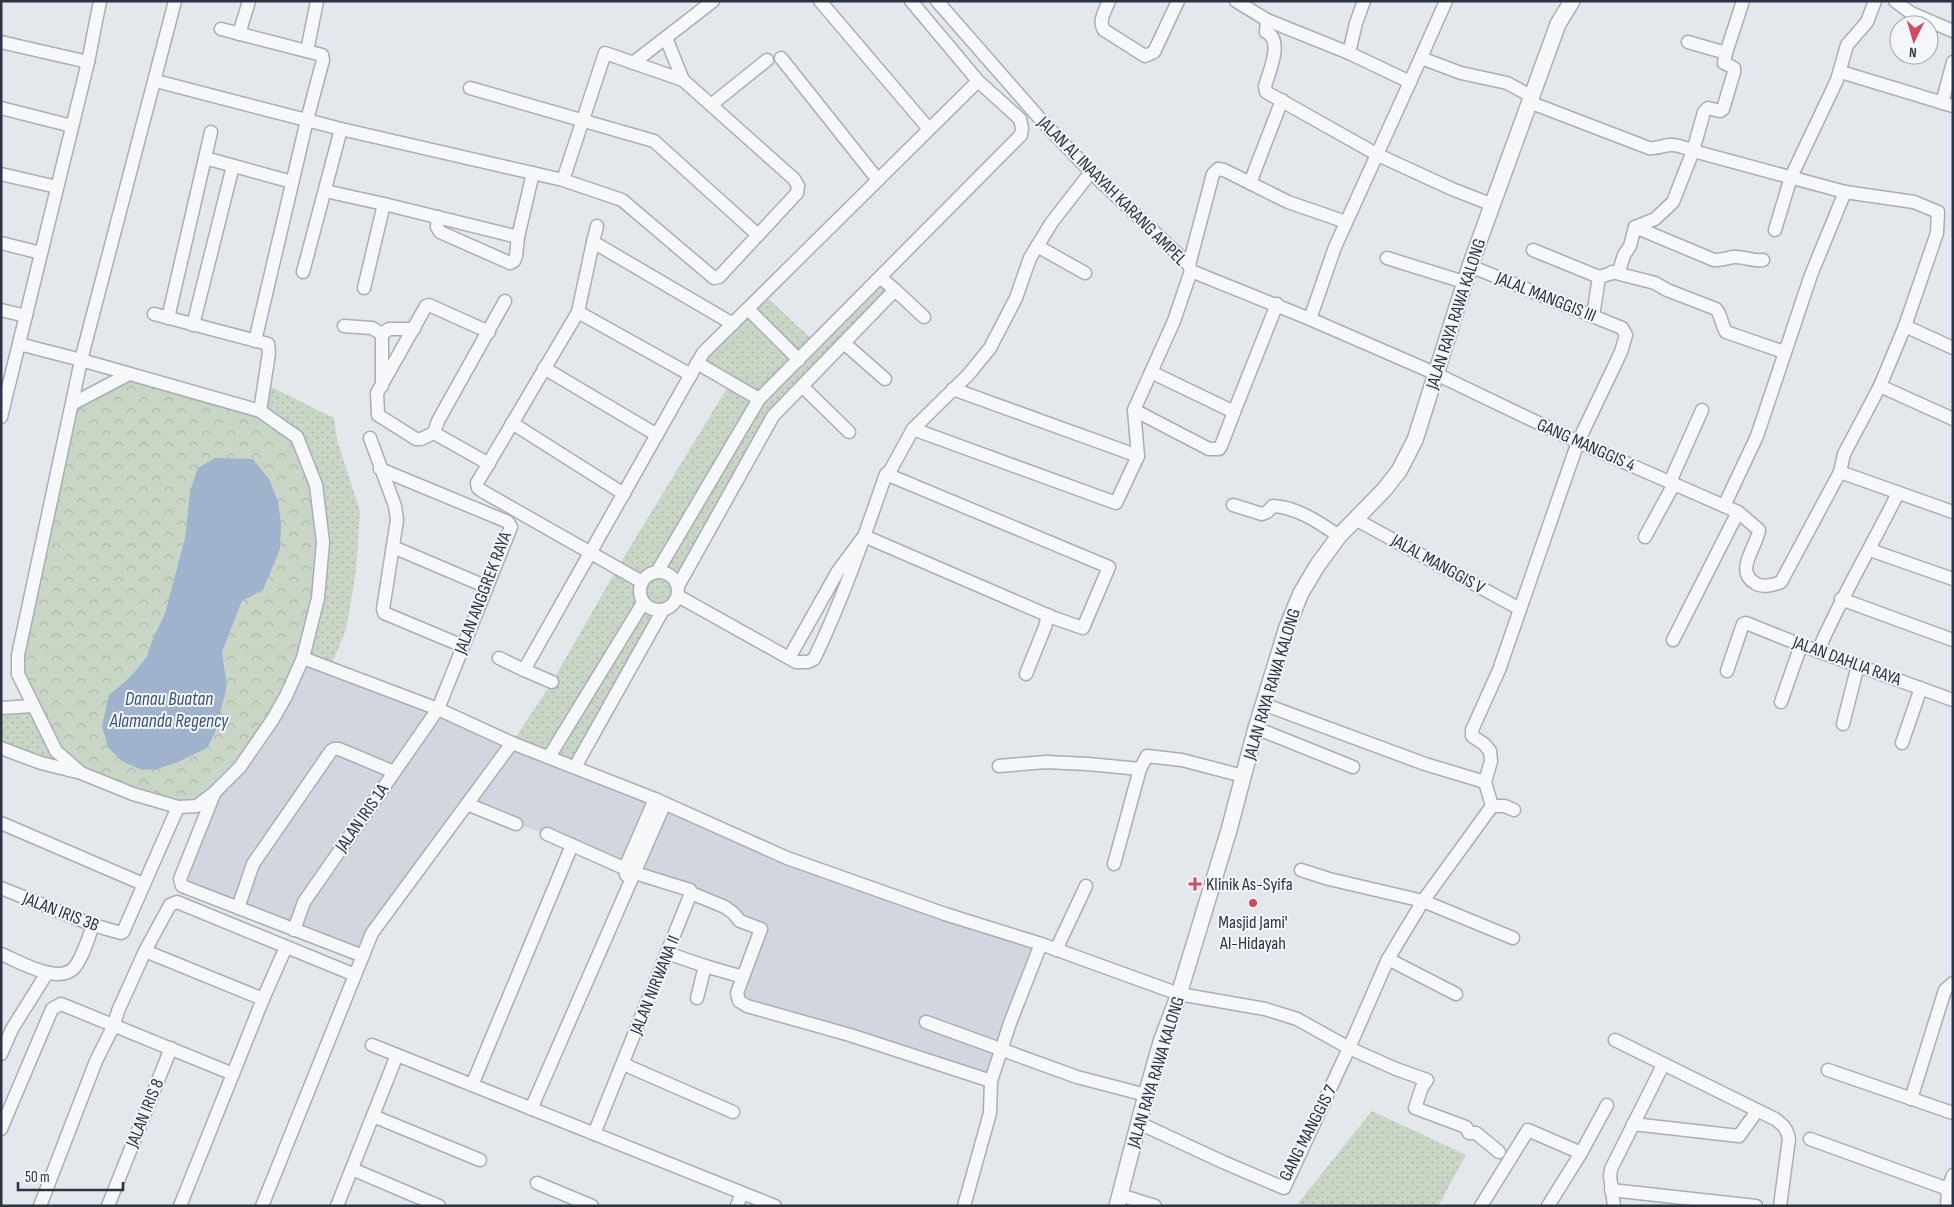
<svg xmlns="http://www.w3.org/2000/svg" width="1954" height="1207" font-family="'Sofia Sans Condensed',sans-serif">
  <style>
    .built { fill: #d2d6de }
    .grass { fill: url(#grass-dots) }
    .park { fill: url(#park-crowns); fill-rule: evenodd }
    .water { fill: #9fb4cc }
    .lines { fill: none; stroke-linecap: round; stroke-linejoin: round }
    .minor-casing { stroke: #a9aeb7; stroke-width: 15 }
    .tertiary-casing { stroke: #a9aeb7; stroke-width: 18 }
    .minor { stroke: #f7f8fa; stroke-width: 12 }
    .tertiary { stroke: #f7f8fa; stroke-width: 15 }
    .poi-dot { fill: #d1495b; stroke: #f4f6f9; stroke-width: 2 }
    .labels { text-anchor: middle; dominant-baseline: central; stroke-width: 4; stroke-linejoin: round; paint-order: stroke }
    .street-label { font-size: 18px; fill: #2b3445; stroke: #f4f6f9 }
    .poi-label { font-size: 18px; fill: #2b3445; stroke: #f4f6f9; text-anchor: start }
    .water-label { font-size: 19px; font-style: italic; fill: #34527a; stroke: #f4f6f9 }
  </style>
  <defs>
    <pattern id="grass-dots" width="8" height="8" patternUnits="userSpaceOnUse" patternTransform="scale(1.25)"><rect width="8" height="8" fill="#c9d6c5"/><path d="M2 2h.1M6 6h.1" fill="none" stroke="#adb8ab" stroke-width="1.8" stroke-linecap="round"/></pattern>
    <pattern id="park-crowns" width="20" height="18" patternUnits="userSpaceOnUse" patternTransform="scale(1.25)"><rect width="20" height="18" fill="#c9d6c5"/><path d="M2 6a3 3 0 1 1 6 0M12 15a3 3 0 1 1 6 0" fill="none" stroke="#adb8ab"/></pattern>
  </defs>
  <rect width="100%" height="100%" fill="#e4e7ec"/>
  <g class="built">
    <polygon points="303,658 655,799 625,868 547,834 516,824 467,804 363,956 181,883 214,793"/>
    <polygon points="664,805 787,858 1041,944 991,1081 739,1001 761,931 725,907 635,873"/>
  </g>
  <g class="grass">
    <polygon points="881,278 895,290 773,416 678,596 673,606 663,610 575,767 512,743 552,682 618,567 730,383 697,363 763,294 816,343"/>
    <polygon points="265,384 334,418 337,440 360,511 356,571 346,630 330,668 303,658 260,411"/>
    <polygon points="33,706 81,773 1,748 1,708"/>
    <polygon points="1372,1111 1466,1155 1438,1206 1296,1206"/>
  </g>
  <path class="park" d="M129 374 260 411 297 437 316 485 323 542 303 658 267 728 197 806 81 773 56 751 33 706 18 655 72 404ZM190 491 263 589 242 601 222 652 227 686 207 748C186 758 166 768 142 770L109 695 130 677 146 658 153 639 165 613 185 538Z"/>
  <polygon class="water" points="215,458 253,459 269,479 278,501 281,524 280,549 263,590 242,601 222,652 227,686 215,733 207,748 178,762 157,769 142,770 122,761 108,747 102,726 109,695 130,677 146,658 153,639 165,613 185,538 190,491 198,468"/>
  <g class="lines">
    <defs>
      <g id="minor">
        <polyline points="820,1 929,129"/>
        <path d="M937 1 1042 121 1091 172 1189 265 1191 271 1310 319 1432 372 1578 442 1738 512 1759 530C1757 546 1734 571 1755 583 1762 588 1774 585 1781 582L1840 472 1844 454 1880 386 1905 326 1937 233 1938 212 1914 202 1845 192 1697 152C1688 149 1679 144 1669 145 1662 146 1656 149 1649 148L1529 102"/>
        <path d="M1109 1C1105 11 1098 21 1104 30L1145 56 1154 52 1178 1"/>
        <polyline points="1236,1 1267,20 1349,53 1356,23 1364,1"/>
        <polyline points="1895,1 1911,13 1953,31"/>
        <path d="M1267 20 1266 32C1284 40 1269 72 1265 86L1266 92 1378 155 1452 189 1493 205"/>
        <polyline points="221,29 322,55 323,60 307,120 255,341"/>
        <polyline points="239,34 249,1"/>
        <polyline points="666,38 683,80"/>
        <polyline points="1,42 88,62"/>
        <polyline points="1688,42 1726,53 1743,1"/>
        <polyline points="307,51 317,1"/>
        <polyline points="781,58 878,180"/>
        <polyline points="1421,58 1461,73 1507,83 1531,96"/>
        <polyline points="633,63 713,1"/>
        <polyline points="1841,72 1953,106"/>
        <polyline points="156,81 341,129 563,180 622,200 714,278 719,277 797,193 798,186 794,179 683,80 605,53 563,180"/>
        <polyline points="1410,82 1446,1"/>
        <polyline points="470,88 654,141 758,235"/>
        <polyline points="1942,103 1953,62"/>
        <polyline points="711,105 767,60"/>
        <polyline points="1,108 72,126"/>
        <polyline points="205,158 292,182"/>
        <polyline points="1,174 57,187"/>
        <polyline points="1250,183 1282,100"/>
        <polyline points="325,191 384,204 518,237"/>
        <polyline points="438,217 437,227 440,232 510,263 514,261 516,256 518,237 533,173"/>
        <polyline points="597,226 593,242 733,324"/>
        <path d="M1635 227 1714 260C1722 260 1727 258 1734 257 1744 256 1753 262 1763 260"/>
        <polyline points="1775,230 1791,177 1837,80 1847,45 1867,22 1875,1"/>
        <polyline points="593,242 578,312 477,483 478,488 482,491 642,582"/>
        <polyline points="1,243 41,253"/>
        <polyline points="1037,246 1085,273"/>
        <polyline points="1533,250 1599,277"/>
        <polyline points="1387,258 1464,282"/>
        <polyline points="1189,265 1213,174 1218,169 1224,170 1288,202 1346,222"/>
        <polyline points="303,272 341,129"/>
        <path d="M1612 272 1655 283 1667 290 1716 309C1722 316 1721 324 1726 332L1784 352"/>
        <polyline points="364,288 384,204"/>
        <polyline points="895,290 924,317"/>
        <polyline points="748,309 799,360"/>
        <polyline points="1,310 26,316"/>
        <polyline points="578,312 691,375"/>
        <polyline points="154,314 268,344 269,353 260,411"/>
        <polyline points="1593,316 1599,277 1619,271 1624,255 1630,246 1635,227 1655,219 1673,202 1693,151 1704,112 1708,108 1720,111 1723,109 1734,72 1734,68 1724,63 1726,53"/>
        <polyline points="168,318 211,132"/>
        <polyline points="1310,319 1335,247 1410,82 1349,53"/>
        <polyline points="193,325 233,166"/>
        <polyline points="344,326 372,328 382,334"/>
        <polyline points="1905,326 1953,348"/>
        <polyline points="844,343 885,379"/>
        <polyline points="19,344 81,360 260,411 297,437 316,485 323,542 318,598 303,658 286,696 273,719 240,767 214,793 197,806 178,807 133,794 81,773 56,751 18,674 18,655 76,384 81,360 175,1"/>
        <polyline points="697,363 759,399"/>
        <polyline points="544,368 657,435"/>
        <polyline points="1151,372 1234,412 1277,304"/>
        <polyline points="382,386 382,334 389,329 414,329"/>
        <polyline points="802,386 849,432"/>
        <polyline points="1880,386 1953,419"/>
        <polyline points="953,389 1138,456"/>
        <polyline points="72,404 129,374"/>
        <polyline points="1134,410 1209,449 1219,449 1221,446 1234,412"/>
        <polyline points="1,417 88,62 100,1"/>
        <polyline points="512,423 624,494"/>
        <polyline points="913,429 1116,503 1138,456 1134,410 1174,321 1191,271"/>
        <polyline points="434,433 421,439 416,439 378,415 377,393 426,306 429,305 489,332"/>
        <polyline points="370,438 395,506 397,520 383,609 384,613 463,646"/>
        <polyline points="489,464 434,433 438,421 505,301"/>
        <polyline points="890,471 913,429 969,374 990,348 1016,298 1030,258 1052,222 1091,172"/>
        <polyline points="1840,472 1953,512"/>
        <polyline points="1670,482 1702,410"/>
        <path d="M1233 505 1262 514 1267 512 1273 506C1297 507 1320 523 1339 536"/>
        <polyline points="1724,506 1757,436 1811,275 1845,192"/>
        <polyline points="1355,519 1520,609"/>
        <polyline points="1645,537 1674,484"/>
        <polyline points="393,547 487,587"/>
        <polyline points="1870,550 1953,579"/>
        <circle cx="659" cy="591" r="19"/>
        <polyline points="657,572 759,399 1021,135 1022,128 1020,119 978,81 911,1"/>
        <polyline points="678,586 773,416 895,290 881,278"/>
        <path d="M678 596 796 662H808L814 659C843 599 864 537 886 474L1109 567 1083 628 1054 618 864 536 838 571 789 658"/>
        <polyline points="1841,599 1953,640"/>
        <polyline points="1673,640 1738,512"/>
        <path d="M1818 651C1841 597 1872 546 1898 493"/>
        <polyline points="303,658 438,709 512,743 655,799 787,858 945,914 1041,944 1179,994 1265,1009 1297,1019 1349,1048 1396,1069 1427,1080 1422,1087 1415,1108 1466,1127 1469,1133 1476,1133 1499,1152"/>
        <polyline points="499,658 524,670"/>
        <polyline points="1727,671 1743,624 1746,623 1801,645 1953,700"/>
        <polyline points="1026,674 1045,627 1048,615"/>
        <polyline points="552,682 524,670 703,353 978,81"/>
        <polyline points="1781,702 1801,645"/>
        <polyline points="1263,704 1425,764 1485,782"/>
        <polyline points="1,708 33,706"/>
        <polyline points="1843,724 1858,665"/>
        <polyline points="1256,728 1353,767"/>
        <polyline points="1902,743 1921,688"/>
        <polyline points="1,748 41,763 77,772"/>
        <polyline points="549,757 643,603"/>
        <polyline points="999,766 1046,762 1088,764 1140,769 1147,756 1182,760 1243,776"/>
        <polyline points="575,767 663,610"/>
        <polyline points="214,794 180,879 182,886 363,956"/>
        <polyline points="467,804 516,824"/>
        <polyline points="1492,806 1505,806 1514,810"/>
        <polyline points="1,823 143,884"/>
        <polyline points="547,834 635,873 690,890 691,893 594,1134"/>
        <polyline points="1114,864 1140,769"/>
        <polyline points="1301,870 1329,879 1423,901 1513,938"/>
        <polyline points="626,875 625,868 655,799"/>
        <polyline points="1,888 93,925 121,933 123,932 178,807"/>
        <polyline points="691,893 725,907 733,913 740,921 761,929 737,993 739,1001 747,1006 850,1035 991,1081"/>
        <polyline points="238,908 253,864 331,751 334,749 339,749 394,772"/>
        <polyline points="294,930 304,902 438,709 511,527 508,522 380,469"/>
        <polyline points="1056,950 1086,886"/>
        <polyline points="145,951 263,999"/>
        <polyline points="667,953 705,966 697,998"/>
        <path d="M1 954C18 961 58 985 74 968 83 957 88 939 93 925"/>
        <polyline points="1388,959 1456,994"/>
        <polyline points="705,966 743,977"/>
        <polyline points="926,1022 1077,1077 1146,1095"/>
        <path d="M1615 1040 1775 1119C1783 1125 1787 1128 1789 1139L1780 1206"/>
        <polyline points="372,1045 775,1206"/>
        <polyline points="1,1054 12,1029 47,973"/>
        <polyline points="623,1064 733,1112"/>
        <polyline points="1828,1070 1953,1113"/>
        <polyline points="472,1085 572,845"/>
        <polyline points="1911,1099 1945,990 1953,983"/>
        <polyline points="531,1109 664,805"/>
        <polyline points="373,1116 480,1160"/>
        <polyline points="1139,1123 1223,1162 1284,1188 1349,1048 1388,959 1423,901 1492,806 1485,782 1491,761 1490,751 1484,744 1472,736 1472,730 1499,670 1578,442 1621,352 1626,335 1622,328 1470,266"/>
        <polyline points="1633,1124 1739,1136 1757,1111"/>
        <polyline points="1,1129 52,1009 61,1004 233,1074"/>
        <polyline points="1810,1139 1948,1189"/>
        <polyline points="1581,1153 1607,1105"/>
        <polyline points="352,1169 439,1206"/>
        <polyline points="537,1183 592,1206"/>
        <polyline points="1611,1190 1756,1206"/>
        <polyline points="1120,1195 1155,1206"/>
        <polyline points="40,1206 96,1061 114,1025 118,1011 145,951 170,905 177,902 355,975"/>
        <polyline points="108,1206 171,1048"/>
        <polyline points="180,1206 263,999 286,947"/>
        <polyline points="262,1206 372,933 512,743"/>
        <polyline points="337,1206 397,1055"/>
        <polyline points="737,1206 742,1193"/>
        <polyline points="964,1206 990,1113 991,1081 1010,1023 1041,944"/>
        <polyline points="1481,1206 1528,1130 1581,1153 1548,1206"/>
        <polyline points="1614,1206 1610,1176 1611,1169 1663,1065"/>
        <polyline points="1947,1206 1948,1189 1953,1175"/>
      </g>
      <polyline id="tertiary" points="1117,1206 1146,1095 1161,1042 1179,994 1229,830 1256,728 1287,627 1301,593 1317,566 1339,536 1384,490 1399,471 1415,440 1470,266 1558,24 1572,1"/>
    </defs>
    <use href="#minor" class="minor-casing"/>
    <use href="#tertiary" class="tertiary-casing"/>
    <use href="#minor" class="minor"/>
    <use href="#tertiary" class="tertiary"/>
  </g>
  <g class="poi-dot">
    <path d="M1192.5 876.5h5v5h5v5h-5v5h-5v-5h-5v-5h5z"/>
    <circle cx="1253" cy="903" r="5"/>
  </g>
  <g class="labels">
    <g class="street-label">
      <text transform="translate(1112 191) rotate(45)">JALAN AL INAAYAH KARANG AMPEL</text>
      <text transform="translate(1546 297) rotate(22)">JALAL MANGGIS III</text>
      <text transform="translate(1456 314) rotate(-72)">JALAN RAYA RAWA KALONG</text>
      <text transform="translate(1586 445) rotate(24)">GANG MANGGIS 4</text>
      <text transform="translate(1438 564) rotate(29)">JALAL MANGGIS V</text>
      <text transform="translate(483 593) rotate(-69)">JALAN ANGGREK RAYA</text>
      <text transform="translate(1847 661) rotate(20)">JALAN DAHLIA RAYA</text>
      <text transform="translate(1272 684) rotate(-73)">JALAN RAYA RAWA KALONG</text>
      <text transform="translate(362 818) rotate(-55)">JALAN IRIS 1A</text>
      <text transform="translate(61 912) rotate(21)">JALAN IRIS 3B</text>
      <text transform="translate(655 985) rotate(-68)">JALAN NIRWANA II</text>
      <text transform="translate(1156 1072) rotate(-73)">JALAN RAYA RAWA KALONG</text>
      <text transform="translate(145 1113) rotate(-68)">JALAN IRIS 8</text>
      <text transform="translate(1308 1133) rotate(-63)">GANG MANGGIS 7</text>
    </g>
    <g class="poi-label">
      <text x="1206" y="884">Klinik As-Syifa</text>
      <text x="1253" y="922" text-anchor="middle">Masjid Jami'<tspan x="1253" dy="21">Al-Hidayah</tspan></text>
    </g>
    <g class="water-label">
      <text x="169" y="699">Danau Buatan<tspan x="169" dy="22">Alamanda Regency</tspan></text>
    </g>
  </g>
  <rect width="1954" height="1207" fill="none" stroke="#2b3445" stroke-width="5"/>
  <g transform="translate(1914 40) rotate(185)"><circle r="24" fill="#f4f6f9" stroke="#a4a8b1"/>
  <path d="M0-4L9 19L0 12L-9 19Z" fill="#d1495b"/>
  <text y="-8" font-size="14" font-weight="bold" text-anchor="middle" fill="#2b3445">N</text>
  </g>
  <path d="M18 1182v8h105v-8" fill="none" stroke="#2b3445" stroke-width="2.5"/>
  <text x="25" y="1182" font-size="15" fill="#2b3445" stroke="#f4f6f9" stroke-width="4" paint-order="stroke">50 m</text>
</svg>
